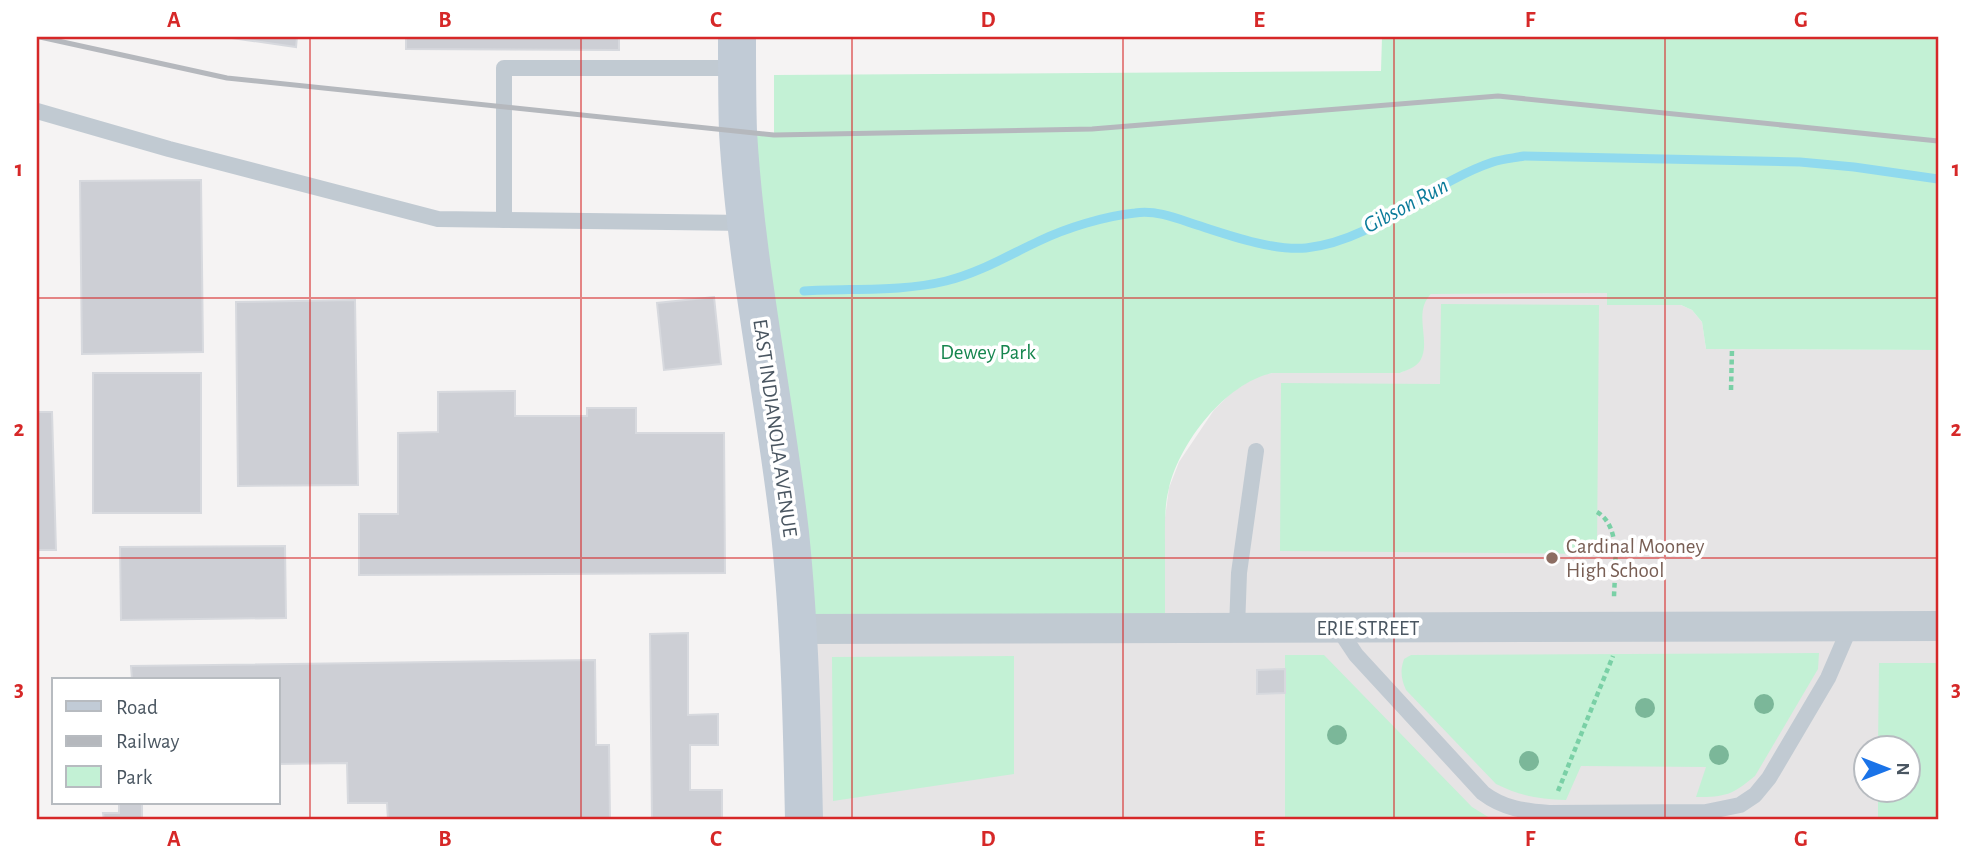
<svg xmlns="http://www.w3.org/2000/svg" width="1975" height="857" font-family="'Alegreya Sans',sans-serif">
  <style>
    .education { fill: #e6e4e5; fill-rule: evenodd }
    .green { fill: #c3f1d5 }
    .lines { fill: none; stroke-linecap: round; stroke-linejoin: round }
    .stream { stroke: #90daee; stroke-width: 9 }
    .building { fill: #cdcfd5; stroke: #d7d9de; stroke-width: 2 }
    .path { stroke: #7ad0a6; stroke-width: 4.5; stroke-dasharray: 5 3.5; stroke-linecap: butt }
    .lane { stroke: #c1cad2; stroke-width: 16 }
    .street { stroke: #c1cad2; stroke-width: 30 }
    .secondary { stroke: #c1cbd6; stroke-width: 38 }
    .rail { stroke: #b5b8bd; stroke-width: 5 }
    .tree { fill: #7bb799 }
    .grid { fill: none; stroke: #d62828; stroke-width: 2; stroke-opacity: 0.55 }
    .education-dot { fill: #8d6e63; stroke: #fff; stroke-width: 2.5 }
    .labels { text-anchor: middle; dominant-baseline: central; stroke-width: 7; stroke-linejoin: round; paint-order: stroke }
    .park-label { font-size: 21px; fill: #17864f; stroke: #fff }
    .street-label { font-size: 21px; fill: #4a5661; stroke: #fff }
    .education-label { font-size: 21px; fill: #785e54; stroke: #fff; text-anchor: start }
    .water-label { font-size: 23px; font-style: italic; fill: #0c7c9b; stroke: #fff }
    .neatline { fill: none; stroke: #d62828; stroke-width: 2.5 }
    .grid-label { font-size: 23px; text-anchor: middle; font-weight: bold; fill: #d62828 }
  </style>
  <rect width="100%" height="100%" fill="#f5f3f3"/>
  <path class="education" d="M1607 293 1608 305H1681L1692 310 1702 322 1706 349 1938 350V820H804L798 629 1165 518 1169 488 1179 462 1214 410 1231 393 1257 376 1272 373H1400L1412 367 1419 361 1422 354V310L1425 300 1431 294ZM1867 748H1909V790H1867Z"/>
  <g class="green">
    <path d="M1382 37H1938V350L1706 349 1702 322 1692 310 1681 305H1607V293L1431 294C1412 313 1432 342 1420 361 1416 367 1407 370 1400 373H1272C1225 384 1180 442 1169 488 1164 507 1165 528 1165 547 1165 574 1165 601 1165 628L798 629 738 131 774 135V75L1381 71Z"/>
    <polygon points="1441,304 1599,305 1597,554 1280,551 1281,383 1440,384"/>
    <path d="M1819 653 1818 669 1755 776C1732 795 1726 797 1696 797L1706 767 1581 766 1566 800C1540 799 1520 796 1496 784L1406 690C1401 679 1400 670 1404 659L1411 655Z"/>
    <polygon points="1285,655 1324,655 1472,807 1493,820 1285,820"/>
    <polygon points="1014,656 1014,774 833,801 832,657"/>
    <polygon points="1879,663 1938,663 1938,820 1878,820 1878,791 1909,790 1909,748 1878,748"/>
  </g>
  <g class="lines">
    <path class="stream" d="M804 291C851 288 901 292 946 281 979 273 1009 255 1039 241 1066 228 1105 216 1135 213 1157 210 1176 218 1197 225 1228 235 1273 251 1306 248 1377 240 1427 184 1493 162 1502 159 1514 158 1524 156L1800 162 1854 167 1938 179"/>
  </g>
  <g class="building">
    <polygon points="225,37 297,37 296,47"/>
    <polygon points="406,37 619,37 619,50 406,49"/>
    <polygon points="201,180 203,352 82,354 80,181"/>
    <polygon points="714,297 721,364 664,370 657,303"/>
    <polygon points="355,300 358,485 238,486 236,302"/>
    <rect x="93" y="373" width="108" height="140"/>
    <polygon points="515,391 515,416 587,416 587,408 636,408 636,433 724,433 725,573 359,575 359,514 398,514 398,433 438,432 438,392"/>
    <polygon points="37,412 52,412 56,550 37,550"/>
    <polygon points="285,546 286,618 121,620 120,547"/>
    <polygon points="688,633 688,715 718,714 718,745 690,745 690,790 722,790 722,820 652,820 650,634"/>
    <polygon points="595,660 596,745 609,745 610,820 388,820 387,803 348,803 347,763 278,764 278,680 132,680 131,666"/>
    <polygon points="1285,669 1285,693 1257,694 1257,670"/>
    <polygon points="119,803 142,803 142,820 104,820 103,813 119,813"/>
  </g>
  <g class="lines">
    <g class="path">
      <polyline points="1731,390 1732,349"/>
      <path d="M1597 512C1623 527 1614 573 1614 599"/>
      <polyline points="1558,791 1613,656"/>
    </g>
    <g class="lane">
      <polyline points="37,111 169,149 438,219 747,223"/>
      <polyline points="504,220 504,68 737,68"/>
      <polyline points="1237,628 1239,573 1256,451"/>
      <path d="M1338 628 1356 655 1483 793C1504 809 1525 811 1549 813L1706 812 1740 805 1755 795 1769 778 1828 678 1850 627"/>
    </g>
    <polyline class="street" points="798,629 1938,626"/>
    <path class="secondary" d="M737 37C737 69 737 101 738 132 746 267 775 400 790 533 800 629 802 724 804 820"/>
    <polyline class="rail" points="40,37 227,78 774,135 1092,129 1498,96 1938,141"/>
  </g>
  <g class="tree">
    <circle cx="1764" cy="704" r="10"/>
    <circle cx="1645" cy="708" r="10"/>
    <circle cx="1337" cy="735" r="10"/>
    <circle cx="1719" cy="755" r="10"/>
    <circle cx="1529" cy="761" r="10"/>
  </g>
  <path class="grid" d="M310 37V820M581 37V820M852 37V820M1123 37V820M1394 37V820M1665 37V820M37 298H1938M37 558H1938"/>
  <circle class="education-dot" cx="1552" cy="558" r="7"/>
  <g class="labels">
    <g class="park-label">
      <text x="988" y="352">Dewey Park</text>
    </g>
    <g class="street-label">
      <text transform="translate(775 428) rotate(82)">EAST INDIANOLA AVENUE</text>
      <text x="1368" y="628">ERIE STREET</text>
    </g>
    <g class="education-label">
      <text x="1566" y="546">Cardinal Mooney<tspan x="1566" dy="24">High School</tspan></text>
    </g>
    <g class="water-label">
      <text transform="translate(1406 206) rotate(-28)">Gibson Run</text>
    </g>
  </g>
  <rect width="1975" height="857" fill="none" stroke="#ffffff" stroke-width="77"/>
  <rect x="52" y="678" width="228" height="126" fill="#ffffff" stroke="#b7bbc0" stroke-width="2"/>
  <rect x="66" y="701" width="35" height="10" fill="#c1cbd6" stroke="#b7bbc0" stroke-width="2"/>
  <text x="116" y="714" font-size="21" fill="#4a5661">Road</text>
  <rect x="66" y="736" width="35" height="10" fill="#b5b8bd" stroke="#b7bbc0" stroke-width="2"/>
  <text x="116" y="748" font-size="21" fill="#4a5661">Railway</text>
  <rect x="66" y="766" width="35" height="21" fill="#c3f1d5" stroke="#b7bbc0" stroke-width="2"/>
  <text x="116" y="784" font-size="21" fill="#4a5661">Park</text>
  <g transform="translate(1887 769) rotate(90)"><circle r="33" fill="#ffffff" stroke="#b7bbc0" stroke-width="2"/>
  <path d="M0-5L12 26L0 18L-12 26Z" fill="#1a73e8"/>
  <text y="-10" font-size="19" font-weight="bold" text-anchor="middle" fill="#4a5661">N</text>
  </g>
  <rect x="38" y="38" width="1899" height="780" class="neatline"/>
  <g class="grid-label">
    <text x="174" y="27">A</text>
    <text x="445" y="27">B</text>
    <text x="716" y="27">C</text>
    <text x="988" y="27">D</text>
    <text x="1259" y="27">E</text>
    <text x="1530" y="27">F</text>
    <text x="1801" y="27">G</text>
    <text x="19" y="176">1</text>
    <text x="1956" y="176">1</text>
    <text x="19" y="436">2</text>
    <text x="1956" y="436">2</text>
    <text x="19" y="696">3</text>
    <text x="1956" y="696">3</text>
    <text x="174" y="846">A</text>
    <text x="445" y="846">B</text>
    <text x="716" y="846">C</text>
    <text x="988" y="846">D</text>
    <text x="1259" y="846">E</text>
    <text x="1530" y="846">F</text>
    <text x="1801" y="846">G</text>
  </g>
</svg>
